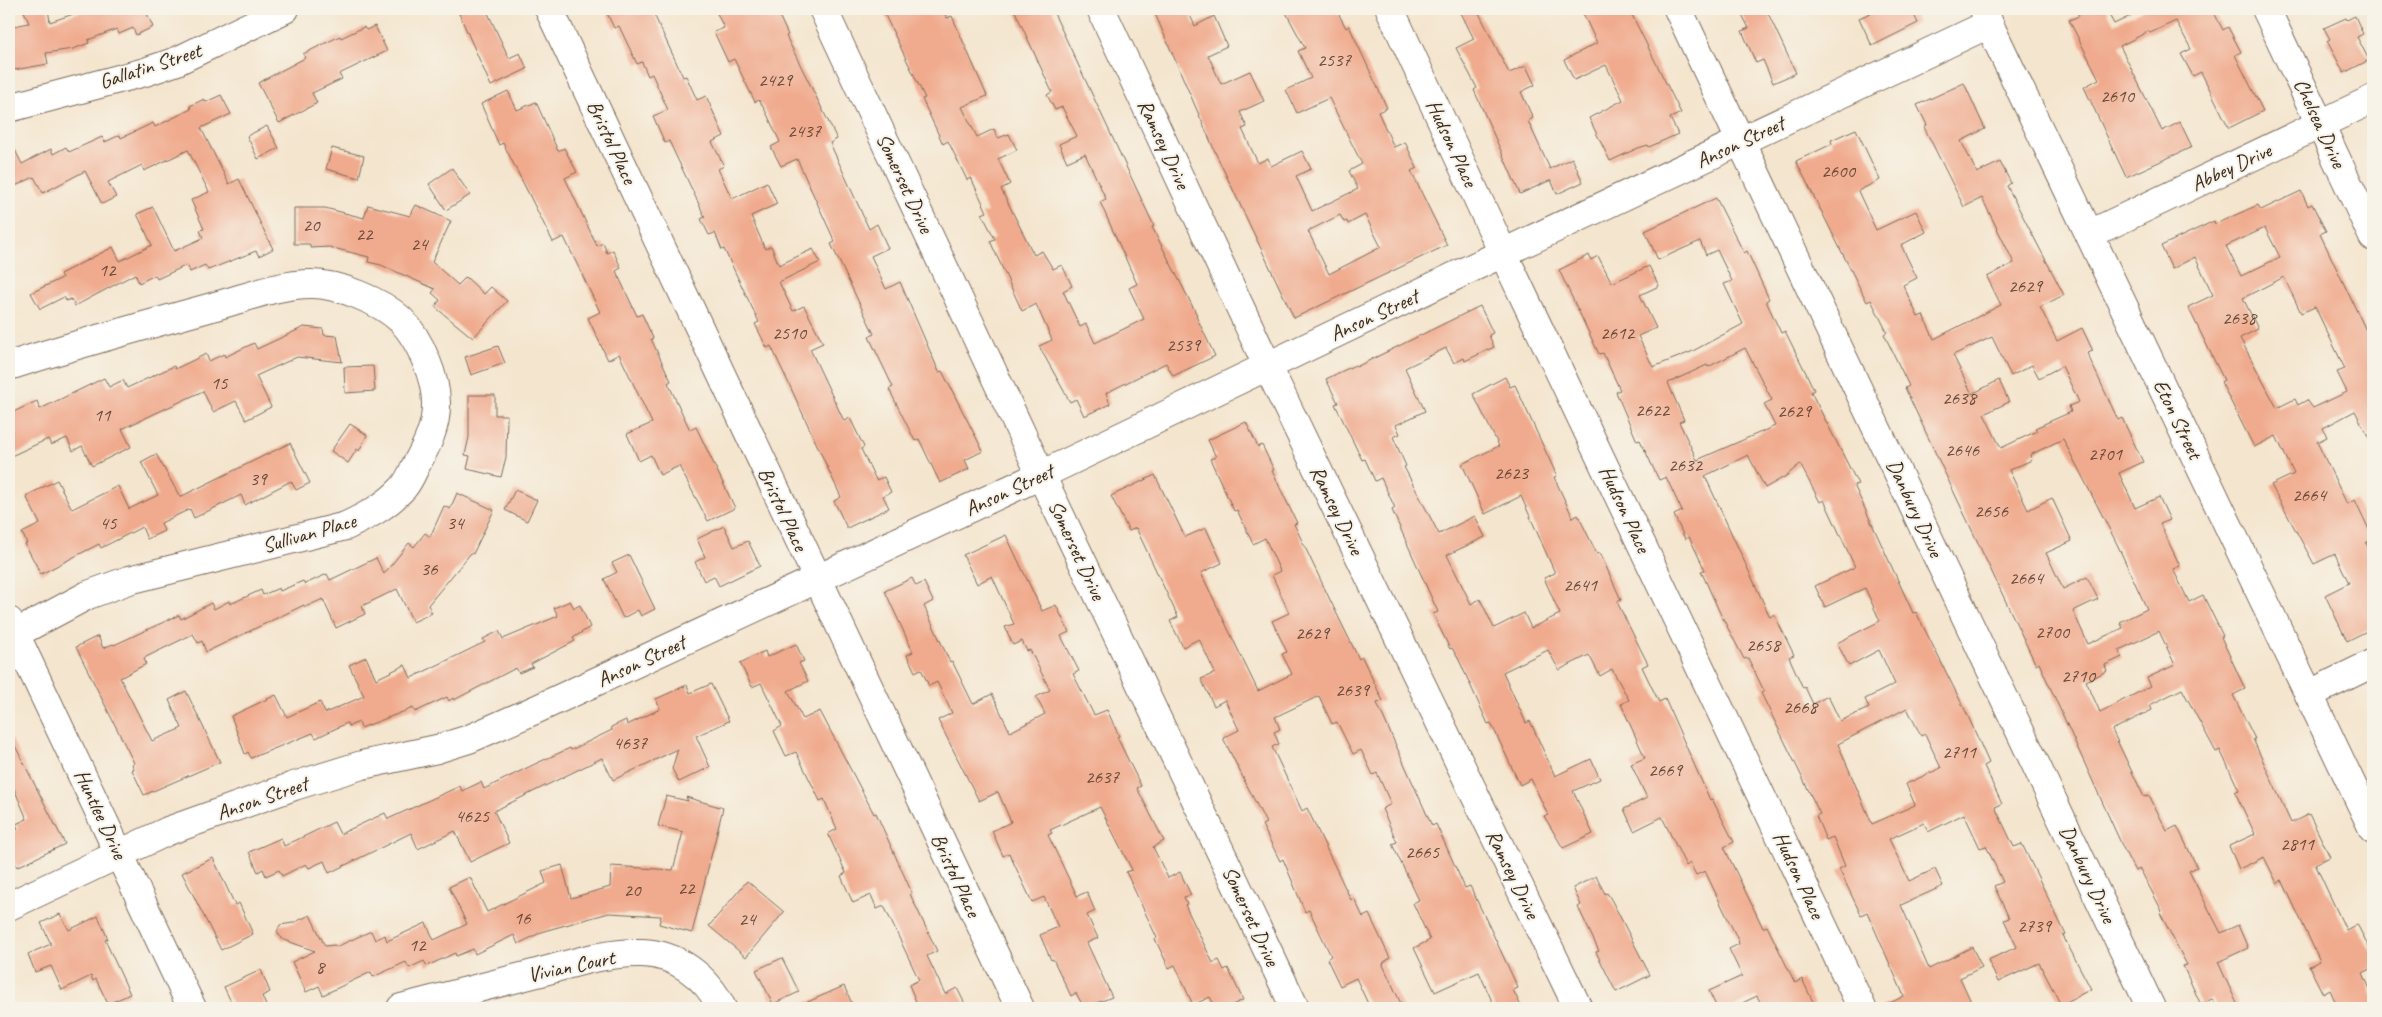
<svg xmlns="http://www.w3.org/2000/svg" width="2382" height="1017" font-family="Caveat,sans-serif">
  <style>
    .building { fill: #f0aa8d; fill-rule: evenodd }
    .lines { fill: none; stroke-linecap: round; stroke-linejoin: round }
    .minor-casing { stroke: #7c6b5c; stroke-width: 30 }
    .minor { stroke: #fff; stroke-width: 28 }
    .labels { text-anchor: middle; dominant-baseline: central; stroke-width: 4; stroke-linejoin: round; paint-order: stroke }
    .number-label { font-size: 19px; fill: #684a3a }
    .street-label { font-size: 21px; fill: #3b2a1e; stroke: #f7f3e8 }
  </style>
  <rect width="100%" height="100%" fill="#f7f3e8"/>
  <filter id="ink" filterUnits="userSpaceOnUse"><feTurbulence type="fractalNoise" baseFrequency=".02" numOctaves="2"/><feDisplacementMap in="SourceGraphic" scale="10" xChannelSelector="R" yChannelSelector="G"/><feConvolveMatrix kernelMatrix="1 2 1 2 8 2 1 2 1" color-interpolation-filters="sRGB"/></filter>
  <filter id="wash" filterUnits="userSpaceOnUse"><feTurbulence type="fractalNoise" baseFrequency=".0096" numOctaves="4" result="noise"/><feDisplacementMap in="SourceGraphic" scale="20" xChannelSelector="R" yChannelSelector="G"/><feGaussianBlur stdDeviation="1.12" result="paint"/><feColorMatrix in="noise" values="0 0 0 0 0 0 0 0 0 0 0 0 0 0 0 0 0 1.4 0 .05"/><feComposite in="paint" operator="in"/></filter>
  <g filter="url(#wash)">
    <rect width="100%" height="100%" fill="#f4e5ce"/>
    <g id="blocks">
      <g class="building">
        <polygon points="23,9 48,9 50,22 88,9 145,9 153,27 136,35 133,28 119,34 117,29 88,40 89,43 73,49 46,53 48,64 14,70 9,27 29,23"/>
        <polygon points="457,9 486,9 509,58 520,53 527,69 491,86"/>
        <polygon points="605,9 654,9 652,10 683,77 686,76 697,100 706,96 724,136 712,142 724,166 718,169 732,199 767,182 777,204 751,216 765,249 771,246 779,265 813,249 820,262 779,282 793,311 804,306 823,343 810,349 844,421 850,418 864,447 861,449 876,480 884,477 891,492 883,496 889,508 847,528 834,501 841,497 789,384 771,346 767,348 755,324 759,322 724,249 722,250 715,233 709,235 701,219 705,217 669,141 665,143 653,116 668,110 652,74 648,76 642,62 637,64 619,26 614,28"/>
        <polygon points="715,9 776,9 788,35 786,36 837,139 830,143 869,229 877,224 888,248 871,256 886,289 900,282 939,372 942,371 983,451 965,460 969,469 940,483 919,439 915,441 889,389 893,387 869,337 874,334 831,244 835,242 797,159 781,166 771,147 780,142 766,112 759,100 755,102 734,59 728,62 714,32 724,28"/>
        <polygon points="882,9 942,9 947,18 952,16 987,96 962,107 977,137 994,129 998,138 1009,134 1017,150 998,159 1010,184 1001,189 1034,255 1042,251 1053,269 1062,265 1072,286 1063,291 1080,327 1086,324 1095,343 1144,319 1129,288 1137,284 1100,202 1106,199 1085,154 1067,162 1059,144 1077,136 1062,107 1055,110 1047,95 1052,92 1014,9 1052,9 1154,226 1152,227 1197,315 1196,316 1215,356 1173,376 1166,363 1106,393 1110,404 1084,416 1076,399 1070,402 1039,346 1052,340 1036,304 1022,311 990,241 995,239 982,214 987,212 971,178 967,180 948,141 943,144 922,99 925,98"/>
        <path d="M1153 9H1187L1195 26 1214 16 1227 46 1208 55 1221 84 1250 71 1264 101 1240 112 1247 127 1242 129 1258 163 1268 158 1271 166 1302 151 1311 169 1296 176 1312 211 1358 189 1349 171 1362 164 1329 98 1297 113 1286 90 1311 78 1298 51 1305 48 1284 9H1336L1346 28 1349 26 1387 108 1378 112 1394 147 1405 142 1417 168 1411 171 1447 245 1294 318 1216 154ZM1340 215 1344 222 1347 221 1348 224 1365 215 1381 247 1329 274 1308 231Z"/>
        <polygon points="1459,9 1477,9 1509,73 1526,66 1535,85 1521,92 1533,118 1528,121 1550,169 1572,158 1583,182 1557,194 1551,180 1520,194 1474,90 1477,88 1456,48 1474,39"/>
        <polygon points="1581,9 1629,9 1681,113 1670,118 1678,134 1649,147 1648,145 1638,148 1610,161 1589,118 1623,100 1606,65 1574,80 1564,60 1597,43"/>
        <polygon points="1739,9 1766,9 1796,73 1773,83 1763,60 1756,63 1742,31 1749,28"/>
        <polygon points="1880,9 1911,9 1918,23 1872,46 1859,18"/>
        <polygon points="2075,9 2106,9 2114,24 2145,9 2212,9 2223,30 2228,27 2241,52 2235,55 2263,111 2229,128 2201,72 2193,76 2181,54 2191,49 2176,21 2150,33 2149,31 2120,46 2162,131 2180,122 2192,147 2126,177 2084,87 2099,79 2069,20 2079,16"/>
        <polygon points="2355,16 2363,34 2357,37 2369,60 2344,73 2327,41 2330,39 2324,28 2346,18 2347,20"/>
        <polygon points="375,26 387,51 339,74 342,79 312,93 317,103 279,123 258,83 305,58 303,54 340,36 341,38 364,27 366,30"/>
        <path d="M1964 83 1985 129 1961 141 1977 173 2000 162 2011 183 2007 186 2064 295 2040 307 2057 341 2082 328 2093 351 2087 353 2118 420 2122 418 2143 462 2119 473 2135 508 2159 497 2170 520 2160 524 2180 566 2173 569 2189 602 2203 595 2223 636 2221 637 2245 689 2233 695 2255 739H2253L2291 823 2309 814 2330 857 2315 864 2346 930 2357 924 2373 955V968L2363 973 2373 996V1008H2338L2330 990 2323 994 2309 966 2320 961 2282 880 2277 883 2264 857 2239 869 2229 846 2255 834 2235 792 2239 790 2220 750 2216 752 2182 689 2150 705 2152 710 2112 730 2144 797 2149 795 2167 831 2177 826 2197 867 2189 871 2221 933 2238 925 2248 948 2218 962 2239 1008H2217L2212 999 2201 1005 2183 966 2187 965 2160 913 2162 911 2140 869 2135 871 2125 852 2039 663 2036 665 1951 486 1905 388 1909 386 1884 334 1887 332 1871 300 1867 302 1796 161 1832 144 1831 140 1856 129 1880 180 1858 191 1876 230 1916 211 1926 232 1901 245 1917 278 1903 285 1918 317 1923 315 1934 339 2001 305 1987 277 2014 263 1982 198 1964 207 1924 127 1927 125 1917 105ZM1992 337 2011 376 2032 365 2039 378 2062 366 2079 402 2069 406 2071 412 2035 428 2037 431 2001 448 1984 414 2009 402 1999 380 1972 394 1953 355ZM2063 439 2117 544 2147 609 2120 622 2123 628 2088 644 2073 611 2098 599 2087 577 2063 589 2046 553 2072 541 2052 498 2028 510 2009 470 2032 460 2030 455ZM2159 631 2175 665 2147 678 2151 686 2100 712 2086 681 2107 671 2105 665 2122 657 2119 650Z"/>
        <polygon points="508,91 517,110 536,102 558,151 564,148 577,172 565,178 597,246 603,243 607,253 613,250 621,268 616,271 637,316 642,314 653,338 651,339 671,381 668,383 690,430 696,427 735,508 708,521 679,466 660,475 651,455 639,461 627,434 652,423 619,354 608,360 588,318 600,312 564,237 553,242 503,143 499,145 481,104"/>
        <polygon points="221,95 231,114 201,128 229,184 239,179 273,249 259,256 256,251 208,270 205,265 190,272 187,265 157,279 155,275 139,283 135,274 75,306 71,299 66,301 64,297 40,309 31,293 62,278 60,274 113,247 120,261 152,245 137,214 153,207 174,251 203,238 200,230 204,229 191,200 209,192 188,150 144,171 142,165 108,182 116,197 102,204 85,171 43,193 34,177 9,189 9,138 22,164 51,149 53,154 66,147 69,152 102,137 105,142 120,135 121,138 153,123 155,127 191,109 190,106 204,99 206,102"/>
        <polygon points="267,126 279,148 258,159 247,136"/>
        <polygon points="332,148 364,156 359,178 326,169"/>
        <polygon points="452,168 470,195 446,210 429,184"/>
        <path d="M2301 191 2308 206 2312 204 2326 231 2320 234 2373 345V446L2355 411 2323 428 2327 437 2317 442 2347 504 2355 500 2373 538 2366 543 2373 558V628L2347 641 2325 595 2349 583 2335 554 2314 564 2271 485 2294 474 2276 436 2254 447 2221 382 2224 380 2188 307 2213 295 2195 257 2172 269 2161 246 2214 221 2215 224 2258 205 2261 210ZM2265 228 2280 257 2241 276 2226 246ZM2284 277 2301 313 2315 307 2345 369 2337 372 2347 392 2313 408 2307 400 2298 405 2295 399 2277 408 2240 338 2258 329 2243 298Z"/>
        <path d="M1716 198 1744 253 1747 251 1769 299 1766 301 1781 333 1785 331 1806 373 1814 390 1811 392 1858 484 1854 485 1913 613 1916 612 1967 714 1989 763 1984 766 2002 804 1995 807 2014 847 2022 844 2066 935 2063 936 2091 989 2061 1005 2039 963 1998 982 1988 960 2017 947 2004 920 2009 918 1994 886 2003 882 1986 846 1980 848 1964 814 1928 832 1924 823 1889 839 1909 881 1935 869 1943 886 1901 905 1929 969 1972 947 1982 967 1960 978 1974 1008H1880L1904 996 1867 912 1861 915 1839 869 1845 866 1833 837 1826 840 1816 816 1820 814 1761 693 1764 691 1748 658 1744 659 1720 613 1701 571 1705 570 1689 537 1685 539 1674 515 1682 511 1666 477 1659 480 1640 440 1637 441 1616 392 1620 390 1603 353 1599 354 1559 270 1589 255 1591 260 1598 256 1612 283 1649 266 1659 286 1640 295 1656 328 1638 336 1653 367 1691 352 1743 324 1724 284 1732 281 1717 250 1706 255 1700 241 1658 260 1645 231ZM1745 348 1772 400 1764 404 1775 426 1697 460 1679 422 1684 420 1668 383 1707 365 1708 367ZM1748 455 1765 488 1786 476 1800 464 1820 502 1824 500 1855 567 1815 586 1825 607 1865 588 1880 621 1837 643 1849 666 1879 650 1895 684 1865 699 1869 708 1840 721 1828 696 1813 704 1805 687 1803 688 1789 657 1794 655 1774 614 1770 617 1705 476ZM1907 708 1921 736 1925 734 1941 768 1906 784 1915 805 1872 824 1838 744Z"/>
        <polygon points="368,205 410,216 416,205 451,221 432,262 458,285 466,277 484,294 491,287 507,301 473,338 435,307 440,300 432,293 435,289 381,265 368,262 369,257 329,247 310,248 310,244 294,244 294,208 325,208 364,218"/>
        <polygon points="1480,306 1493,333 1489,335 1494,347 1465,361 1464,358 1454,363 1446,348 1405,368 1425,411 1396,425 1400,434 1393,437 1406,466 1404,467 1439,534 1475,516 1485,537 1447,555 1471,604 1480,599 1494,628 1524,613 1531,628 1560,614 1544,578 1555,573 1521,496 1485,514 1462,464 1499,446 1473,394 1505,377 1510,387 1515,385 1557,476 1554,477 1573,518 1578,515 1597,554 1600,553 1621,600 1617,602 1648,664 1642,667 1659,702 1665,699 1710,800 1712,799 1734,842 1724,847 1763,928 1767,926 1795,983 1802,979 1816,1008 1763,1008 1757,996 1732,1008 1717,1008 1709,991 1742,976 1729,949 1739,944 1738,940 1705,871 1696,875 1690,863 1686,866 1662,817 1634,831 1624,809 1647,798 1631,764 1645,758 1621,704 1629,700 1612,669 1600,676 1589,655 1559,670 1548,650 1503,672 1526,723 1530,721 1555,776 1591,759 1600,779 1573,791 1593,834 1563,848 1544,816 1548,815 1531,779 1520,785 1491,723 1488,724 1459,660 1452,648 1450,649 1433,614 1438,612 1392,510 1395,508 1381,478 1375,481 1365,459 1362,460 1335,404 1338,403 1326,379 1355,365 1356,367"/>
        <polygon points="304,327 323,329 324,335 337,336 342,362 297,357 256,376 271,407 246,420 236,401 213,412 203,391 122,429 131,447 92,466 82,446 73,451 67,438 51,445 48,439 9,457 9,414 37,401 40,409 104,378 109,387 123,380 127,388 174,366 175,369 206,354 209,361 224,354 225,357 254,343 257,349"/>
        <polygon points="498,346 505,363 471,375 465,357"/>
        <polygon points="373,366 375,391 345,393 344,367"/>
        <polygon points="469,395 495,395 495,415 507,415 506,457 501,477 467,469 470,456 465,455 469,437"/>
        <polygon points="1246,422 1258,447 1262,445 1274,470 1272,471 1297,523 1294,524 1332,604 1359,659 1362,657 1383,701 1377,703 1432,826 1436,824 1465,888 1470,886 1492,932 1518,988 1513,990 1522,1008 1495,1008 1479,972 1435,992 1414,948 1430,940 1413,903 1419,900 1392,844 1397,842 1382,809 1391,804 1377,773 1373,775 1361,750 1353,754 1337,722 1332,724 1319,696 1275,717 1280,729 1274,732 1279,744 1272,747 1302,811 1307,808 1351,900 1354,898 1363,917 1369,914 1390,958 1384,962 1383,965 1403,1008 1370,1008 1356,978 1340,986 1327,959 1331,956 1309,910 1305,912 1283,859 1280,861 1262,825 1266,823 1223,738 1239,730 1225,700 1214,706 1201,679 1215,673 1199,639 1183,647 1170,621 1178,617 1136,528 1129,531 1111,496 1155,475 1185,537 1206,528 1222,563 1201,573 1258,691 1292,674 1282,654 1287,652 1272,621 1289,613 1272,575 1280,571 1265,538 1253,544 1237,510 1234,511 1210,459 1216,457 1208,440"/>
        <polygon points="350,424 367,435 359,451 357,449 348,463 331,451"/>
        <polygon points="290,443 310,483 296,490 291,481 245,505 241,495 194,518 190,509 161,523 164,531 147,539 142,527 101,548 99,544 41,574 25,544 27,543 22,533 40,524 26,496 57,480 72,509 118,486 129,509 158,495 141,462 156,454 180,497"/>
        <polygon points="515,490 537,500 527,521 505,510"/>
        <polygon points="457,493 494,510 473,554 471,553 428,605 432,613 413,622 397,589 362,606 365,614 336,628 323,599 305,607 304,605 206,652 202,641 198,643 193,634 144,658 146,664 120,678 152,741 182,728 169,700 186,691 220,762 144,795 132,770 134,769 132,764 134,763 76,647 98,636 103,648 113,644 114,645 179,615 181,619 211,603 214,609 229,601 230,604 261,590 263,595 279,588 280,591 303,581 305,584 327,574 330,580 376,558 384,574 409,543 414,547 425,533 430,537 444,506 450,509"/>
        <polygon points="724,526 734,547 748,541 760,566 719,586 714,576 704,581 695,562 705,557 697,539"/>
        <polygon points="1006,535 1042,611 1056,605 1069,632 1061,636 1079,671 1073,674 1094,715 1107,710 1119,736 1117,737 1141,786 1137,788 1164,841 1153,847 1168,878 1180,872 1191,895 1184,897 1187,904 1185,905 1213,963 1219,960 1224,970 1228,968 1243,1000 1226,1008 1216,1008 1210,997 1193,1005 1175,965 1169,968 1155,939 1157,938 1126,872 1132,870 1100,807 1050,830 1052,833 1048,835 1077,896 1087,892 1095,911 1087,915 1098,938 1087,943 1112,997 1084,1008 1076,993 1071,996 1053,959 1051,960 1040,935 1058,927 1044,897 1032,902 1009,853 1003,856 992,831 1011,822 998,792 979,801 938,720 952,713 937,682 929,686 921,669 915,672 907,655 913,652 885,591 912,578 916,586 924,582 933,601 924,606 950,662 952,661 973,704 992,694 1010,732 1045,714 1036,697 1050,690 1030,650 1027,651 1022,641 1013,645 1005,627 1014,624 992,576 977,584 963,555"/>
        <polygon points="629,555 655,609 641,616 638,610 623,618 604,579 617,572 612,563"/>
        <polygon points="570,601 574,608 580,605 590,627 573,638 575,641 531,664 533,667 519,673 516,668 454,700 453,698 449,701 447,697 415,712 413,708 361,728 359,722 349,726 347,723 316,738 313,733 251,758 248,752 245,754 231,716 276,695 287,717 320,702 325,713 364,696 349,665 366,657 376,679 405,665 411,678 485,642 483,639 499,631 503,639 558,616 554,608"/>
        <polygon points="796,644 804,661 799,663 808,681 788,691 803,719 820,711 874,814 876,813 912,893 910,894 937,951 927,956 945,994 957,988 967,1008 915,1008 918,1006 909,985 919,980 884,906 877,909 871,895 853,903 841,876 846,873 828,834 837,829 824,799 820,801 796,752 786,756 774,731 782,726 761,683 752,687 740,663 765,651 767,657"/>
        <polygon points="711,684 729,721 696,736 710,767 679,782 672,769 678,749 613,780 602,758 494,811 509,843 470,862 455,831 418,849 411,833 329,873 324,861 309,868 306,864 282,876 279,870 266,876 263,869 258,872 249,852 281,838 284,846 334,822 340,834 385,813 388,819 460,786 462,791 481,782 484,789 535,764 570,748 571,750 612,730 611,727 626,720 627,725 660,709 656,699 687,685 690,693"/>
        <polygon points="9,734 65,844 17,867 9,851 9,833 18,829 16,824 27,819 9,777"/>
        <polygon points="666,796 688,801 686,797 723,808 692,933 659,924 661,916 609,913 544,931 518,944 514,935 475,954 473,949 456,956 455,953 427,966 424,961 409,968 406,962 373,977 371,972 323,995 319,986 306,992 292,962 315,951 282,939 277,932 280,925 293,923 310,915 325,946 335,945 336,947 371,931 375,940 385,935 387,941 426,923 434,940 467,924 449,887 470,877 487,912 546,883 542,871 562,865 571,898 610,887 611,866 673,870 683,832 658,826"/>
        <polygon points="213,858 235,905 239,903 253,934 221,950 182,873"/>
        <polygon points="1596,876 1605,894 1607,893 1612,901 1650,975 1616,992 1596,952 1599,951 1578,907 1581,905 1573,888"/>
        <polygon points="747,881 784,912 746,957 709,926"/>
        <polygon points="60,914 69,930 98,916 108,939 105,940 130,994 108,1004 96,979 93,981 91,976 62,990 51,966 35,972 28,954 51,944 41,923"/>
        <polygon points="782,958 799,992 773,1004 756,970"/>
        <polygon points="261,970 270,992 262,996 267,1008 234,1008 224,987"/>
        <polygon points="844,986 854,1008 794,1008"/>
      </g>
    </g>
  </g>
  <g filter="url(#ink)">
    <use href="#blocks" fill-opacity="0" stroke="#7c6b5c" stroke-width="1"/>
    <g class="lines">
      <defs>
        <g id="minor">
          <polyline points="549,9 1020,1008"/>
          <polyline points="823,9 1041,475 1295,1008"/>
          <polyline points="1101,9 1267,365 1578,1008"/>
          <polyline points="1390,9 1503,253 1862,1008"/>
          <polyline points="1678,9 2151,1008"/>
          <polyline points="1984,9 1989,24 2373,829"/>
          <polyline points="2266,9 2373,237"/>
          <polyline points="9,108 145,72 177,61 285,9"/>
          <polyline points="2090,234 2373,99"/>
          <path d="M9 366C76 344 144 326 212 307 243 299 278 284 311 284 338 284 381 301 401 320 420 339 437 380 436 406 436 427 427 445 417 463 413 471 409 482 402 489 386 506 367 516 346 526L129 580 88 595 15 634"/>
          <polyline points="9,621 192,1008"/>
          <polyline points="2310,694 2373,663"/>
          <polyline points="9,906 168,831 294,786 362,765 437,749 469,739 537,709 1041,475 1503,253 1989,24"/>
          <path d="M401 1008C446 996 492 985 537 973 571 964 606 952 642 953 677 954 707 977 722 1008"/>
        </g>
      </defs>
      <use href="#minor" class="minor-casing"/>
      <use href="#minor" class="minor"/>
    </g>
  </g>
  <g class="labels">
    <g class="number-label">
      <text x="1334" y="60">2537</text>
      <text x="775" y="80">2429</text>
      <text x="2117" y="96">2610</text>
      <text x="804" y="131">2437</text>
      <text x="1838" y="171">2600</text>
      <text x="311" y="225">20</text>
      <text x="364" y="234">22</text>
      <text x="419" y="244">24</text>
      <text x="107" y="270">12</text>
      <text x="2025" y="286">2629</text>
      <text x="2239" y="318">2638</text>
      <text x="789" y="333">2510</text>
      <text x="1617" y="333">2612</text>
      <text x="1183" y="345">2539</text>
      <text x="219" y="383">15</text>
      <text x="1959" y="398">2638</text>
      <text x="1652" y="410">2622</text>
      <text x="1794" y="411">2629</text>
      <text x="102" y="415">11</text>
      <text x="1962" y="450">2646</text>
      <text x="2105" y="454">2701</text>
      <text x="1685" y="465">2632</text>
      <text x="1511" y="473">2623</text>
      <text x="258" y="479">39</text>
      <text x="2309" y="495">2664</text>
      <text x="1991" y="511">2656</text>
      <text x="108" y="523">45</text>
      <text x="455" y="523">34</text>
      <text x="429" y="569">36</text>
      <text x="2026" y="578">2664</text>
      <text x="1580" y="585">2641</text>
      <text x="2052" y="632">2700</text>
      <text x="1312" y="633">2629</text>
      <text x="1763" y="645">2658</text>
      <text x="2078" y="676">2710</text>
      <text x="1352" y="690">2639</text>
      <text x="1800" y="707">2668</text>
      <text x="630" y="743">4637</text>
      <text x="1959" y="752">2711</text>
      <text x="1665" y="770">2669</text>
      <text x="1102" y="777">2637</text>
      <text x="472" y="816">4625</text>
      <text x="2297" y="844">2811</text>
      <text x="1422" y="852">2665</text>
      <text x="686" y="888">22</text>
      <text x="632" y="890">20</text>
      <text x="522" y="918">16</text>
      <text x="747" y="919">24</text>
      <text x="2034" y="926">2739</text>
      <text x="417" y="945">12</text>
      <text x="320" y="967">8</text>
    </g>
    <g class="street-label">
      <text transform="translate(150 66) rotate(-18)">Gallatin Street</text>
      <text transform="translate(2320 123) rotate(65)">Chelsea Drive</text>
      <text transform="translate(612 142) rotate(65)">Bristol Place</text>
      <text transform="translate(1740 142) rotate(-25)">Anson Street</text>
      <text transform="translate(1452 143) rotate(65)">Hudson Place</text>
      <text transform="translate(1164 144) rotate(65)">Ramsey Drive</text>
      <text transform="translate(2231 167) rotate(-25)">Abbey Drive</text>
      <text transform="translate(905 183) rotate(65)">Somerset Drive</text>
      <text transform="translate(1374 315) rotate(-25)">Anson Street</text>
      <text transform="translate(2178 419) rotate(64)">Eton Street</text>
      <text transform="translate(1009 490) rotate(-25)">Anson Street</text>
      <text transform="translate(1915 508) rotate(65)">Danbury Drive</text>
      <text transform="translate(783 509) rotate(65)">Bristol Place</text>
      <text transform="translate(1625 509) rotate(65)">Hudson Place</text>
      <text transform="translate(1337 510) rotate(64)">Ramsey Drive</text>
      <text transform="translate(309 533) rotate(-16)">Sullivan Place</text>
      <text transform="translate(1077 550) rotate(65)">Somerset Drive</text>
      <text transform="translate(641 661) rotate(-25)">Anson Street</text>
      <text transform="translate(262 798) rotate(-19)">Anson Street</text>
      <text transform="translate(101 814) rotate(65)">Huntlee Drive</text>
      <text transform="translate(1513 874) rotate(64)">Ramsey Drive</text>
      <text transform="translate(2088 874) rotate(65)">Danbury Drive</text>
      <text transform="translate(956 875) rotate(65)">Bristol Place</text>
      <text transform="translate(1799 875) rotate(65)">Hudson Place</text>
      <text transform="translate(1251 916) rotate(65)">Somerset Drive</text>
      <text transform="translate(571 966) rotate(-12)">Vivian Court</text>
    </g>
  </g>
  <rect width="2382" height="1017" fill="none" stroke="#f7f3e8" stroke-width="30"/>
</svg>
